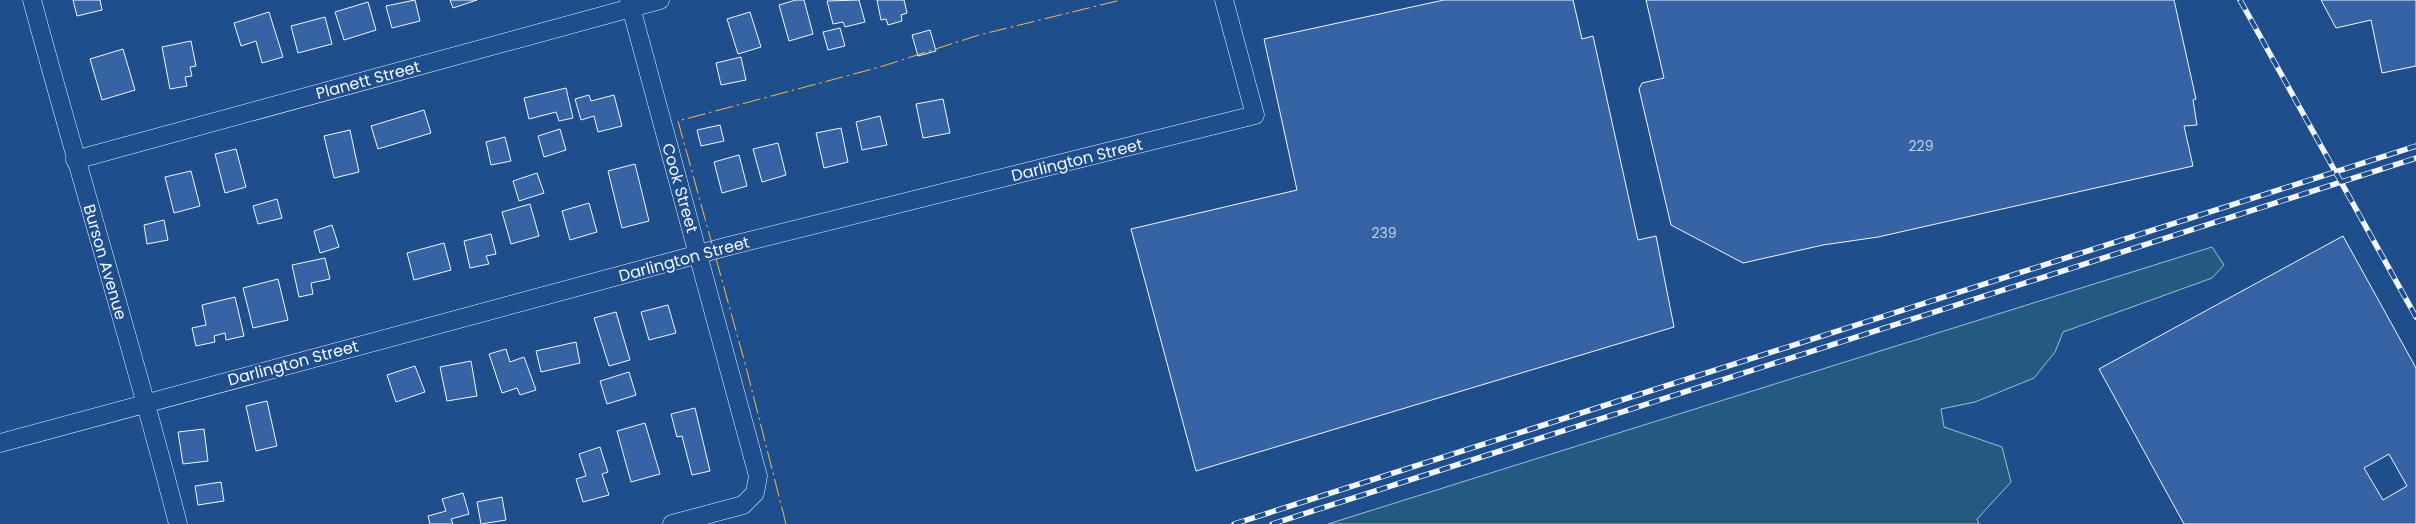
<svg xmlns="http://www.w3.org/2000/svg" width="2416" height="524" font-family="Poppins,sans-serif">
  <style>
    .green { fill: #245a82; stroke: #a8bbd7 }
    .building { fill: #3563a3; stroke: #f2f6ff; fill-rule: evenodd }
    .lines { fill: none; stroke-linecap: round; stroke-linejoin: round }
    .minor-casing { stroke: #f2f6ff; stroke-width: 19 }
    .minor { stroke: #1f4e8c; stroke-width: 18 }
    .rail-casing { stroke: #f2f6ff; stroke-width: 5.5 }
    .rail { stroke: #1f4e8c; stroke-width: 4; stroke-dasharray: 11; stroke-linecap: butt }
    .power { stroke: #ffb74d; stroke-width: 1; stroke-dasharray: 18 4 2.5 4; stroke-linecap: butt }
    .labels { text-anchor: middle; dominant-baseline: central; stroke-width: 4; stroke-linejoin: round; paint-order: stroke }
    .number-label { font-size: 14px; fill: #c3d1e8 }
    .street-label { font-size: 16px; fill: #f2f6ff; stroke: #1f4e8c }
  </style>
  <rect width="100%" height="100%" fill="#1f4e8c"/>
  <polygon class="green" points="2212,247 2224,265 2212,278 2063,332 2055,352 2034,378 1975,402 1941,409 1944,427 2002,447 2011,482 1977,519 1979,524 1328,524"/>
  <g class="building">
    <polygon points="73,0 100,0 102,10 77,16"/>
    <polygon points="415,0 420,21 392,28 386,6"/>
    <polygon points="450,0 477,0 453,8"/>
    <polygon points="796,0 804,0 813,34 789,41 779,5"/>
    <polygon points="859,0 865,22 845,27 843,22 833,24 827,1"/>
    <polygon points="877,0 904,0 907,13 901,15 902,21 888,25 886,19 881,20"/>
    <polygon points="1444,0 1573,0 1582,39 1593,36 1638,240 1656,236 1674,327 1196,471 1131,229 1297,190 1264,39"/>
    <polygon points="1646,0 2174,0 2196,99 2193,100 2197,125 2184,126 2193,166 1878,237 1823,245 1743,263 1671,225 1639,89 1642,83 1664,78"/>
    <polygon points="2321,0 2416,0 2416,66 2382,73 2371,20 2336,28"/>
    <polygon points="368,2 376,30 344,40 335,12"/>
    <polygon points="269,12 283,57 262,63 256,41 241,46 234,23"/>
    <polygon points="750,12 761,47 738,54 727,19"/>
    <polygon points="325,17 332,44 298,53 291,26"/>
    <polygon points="840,28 845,46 828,50 823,32"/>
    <polygon points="930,30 936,51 918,56 912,35"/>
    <polygon points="191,41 196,66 190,67 192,76 185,77 187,86 170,89 162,47"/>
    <polygon points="123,49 135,90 102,100 90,59"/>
    <polygon points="741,57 746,80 721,85 716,63"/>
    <polygon points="566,88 573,118 559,121 556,112 529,119 524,98"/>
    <polygon points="589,95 591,101 614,95 622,126 598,132 594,116 581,120 575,99"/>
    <polygon points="943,99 950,133 923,138 916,104"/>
    <polygon points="424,110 431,133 378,149 371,126"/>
    <polygon points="880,116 887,145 862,150 856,122"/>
    <polygon points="720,125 724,141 701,146 697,130"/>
    <polygon points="841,128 848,162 824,168 816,133"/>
    <polygon points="560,129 566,150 544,157 538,136"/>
    <polygon points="350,130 359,172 334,178 324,136"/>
    <polygon points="505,137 511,161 491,165 486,142"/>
    <polygon points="778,143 786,175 762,182 753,149"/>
    <polygon points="236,149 246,187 225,193 215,154"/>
    <polygon points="739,155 747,186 722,193 714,162"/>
    <polygon points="635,164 649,221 622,228 608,171"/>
    <polygon points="191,171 200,206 174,213 165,177"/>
    <polygon points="537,173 544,193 519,201 513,181"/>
    <polygon points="277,199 282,218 258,224 253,206"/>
    <polygon points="589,203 597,232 570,240 562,211"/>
    <polygon points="530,204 539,236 511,244 502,212"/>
    <polygon points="164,220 168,240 147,244 144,225"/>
    <polygon points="332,225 339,247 320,253 314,231"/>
    <polygon points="491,234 496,254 486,256 489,264 470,268 464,241"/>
    <path d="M2343 236 2416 368V524H2184L2099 369ZM2389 454 2407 486 2383 500 2364 468Z"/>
    <polygon points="444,243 451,270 414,280 407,253"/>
    <polygon points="325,258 330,279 311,283 313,294 299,297 292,265"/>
    <polygon points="278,279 288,320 253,328 243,288"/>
    <polygon points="235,297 244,336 226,340 225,333 214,336 215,342 196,346 192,328 206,325 202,305"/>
    <polygon points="668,305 676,333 649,340 641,312"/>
    <polygon points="616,312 630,360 609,366 594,318"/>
    <polygon points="576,342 580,363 541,372 536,351"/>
    <polygon points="506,349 510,362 524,357 536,390 520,395 517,388 502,393 489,354"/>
    <polygon points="471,361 477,396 447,401 440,367"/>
    <polygon points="415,366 425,392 396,402 387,375"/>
    <polygon points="629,372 636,395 607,404 600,381"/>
    <polygon points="267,401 277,446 256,451 246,406"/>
    <polygon points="695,408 710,471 692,475 682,436 677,437 671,414"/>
    <polygon points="645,423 660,474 631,482 617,431"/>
    <polygon points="204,429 208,461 183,464 178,432"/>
    <polygon points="600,447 608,472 602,474 609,495 583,502 576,479 586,476 579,454"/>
    <polygon points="221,482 224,501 198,505 195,486"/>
    <polygon points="463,493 469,514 451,519 453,524 430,524 428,516 446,511 442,499"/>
    <polygon points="502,497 506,520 481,524 477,502"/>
  </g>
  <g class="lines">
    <defs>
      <g id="minor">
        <path d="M32 0C79 175 133 348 178 524"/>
        <polyline points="629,0 758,476 755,493 743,505 672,524"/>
        <polyline points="75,160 660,0"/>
        <polyline points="0,443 725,247 1255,115 1224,0"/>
      </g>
    </defs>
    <use href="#minor" class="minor-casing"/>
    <use href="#minor" class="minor"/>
    <defs>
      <g id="rail">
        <polyline points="2240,0 2416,317"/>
        <polyline points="1234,524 2416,146"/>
        <polyline points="1272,524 2416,158"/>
      </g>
    </defs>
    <use href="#rail" class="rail-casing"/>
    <use href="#rail" class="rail"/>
    <polyline class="power" points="786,524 746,367 678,121 880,67 979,35 1121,0"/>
  </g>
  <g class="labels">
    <g class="number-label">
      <text x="1921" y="146">229</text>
      <text x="1384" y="233">239</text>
    </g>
    <g class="street-label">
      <text transform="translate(368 80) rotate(-15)">Planett Street</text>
      <text transform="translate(1077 160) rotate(-14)">Darlington Street</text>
      <text transform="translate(680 188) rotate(74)">Cook Street</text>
      <text transform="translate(684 259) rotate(-15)">Darlington Street</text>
      <text transform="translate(105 262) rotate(74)">Burson Avenue</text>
      <text transform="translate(293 363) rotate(-15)">Darlington Street</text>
    </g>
  </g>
</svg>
